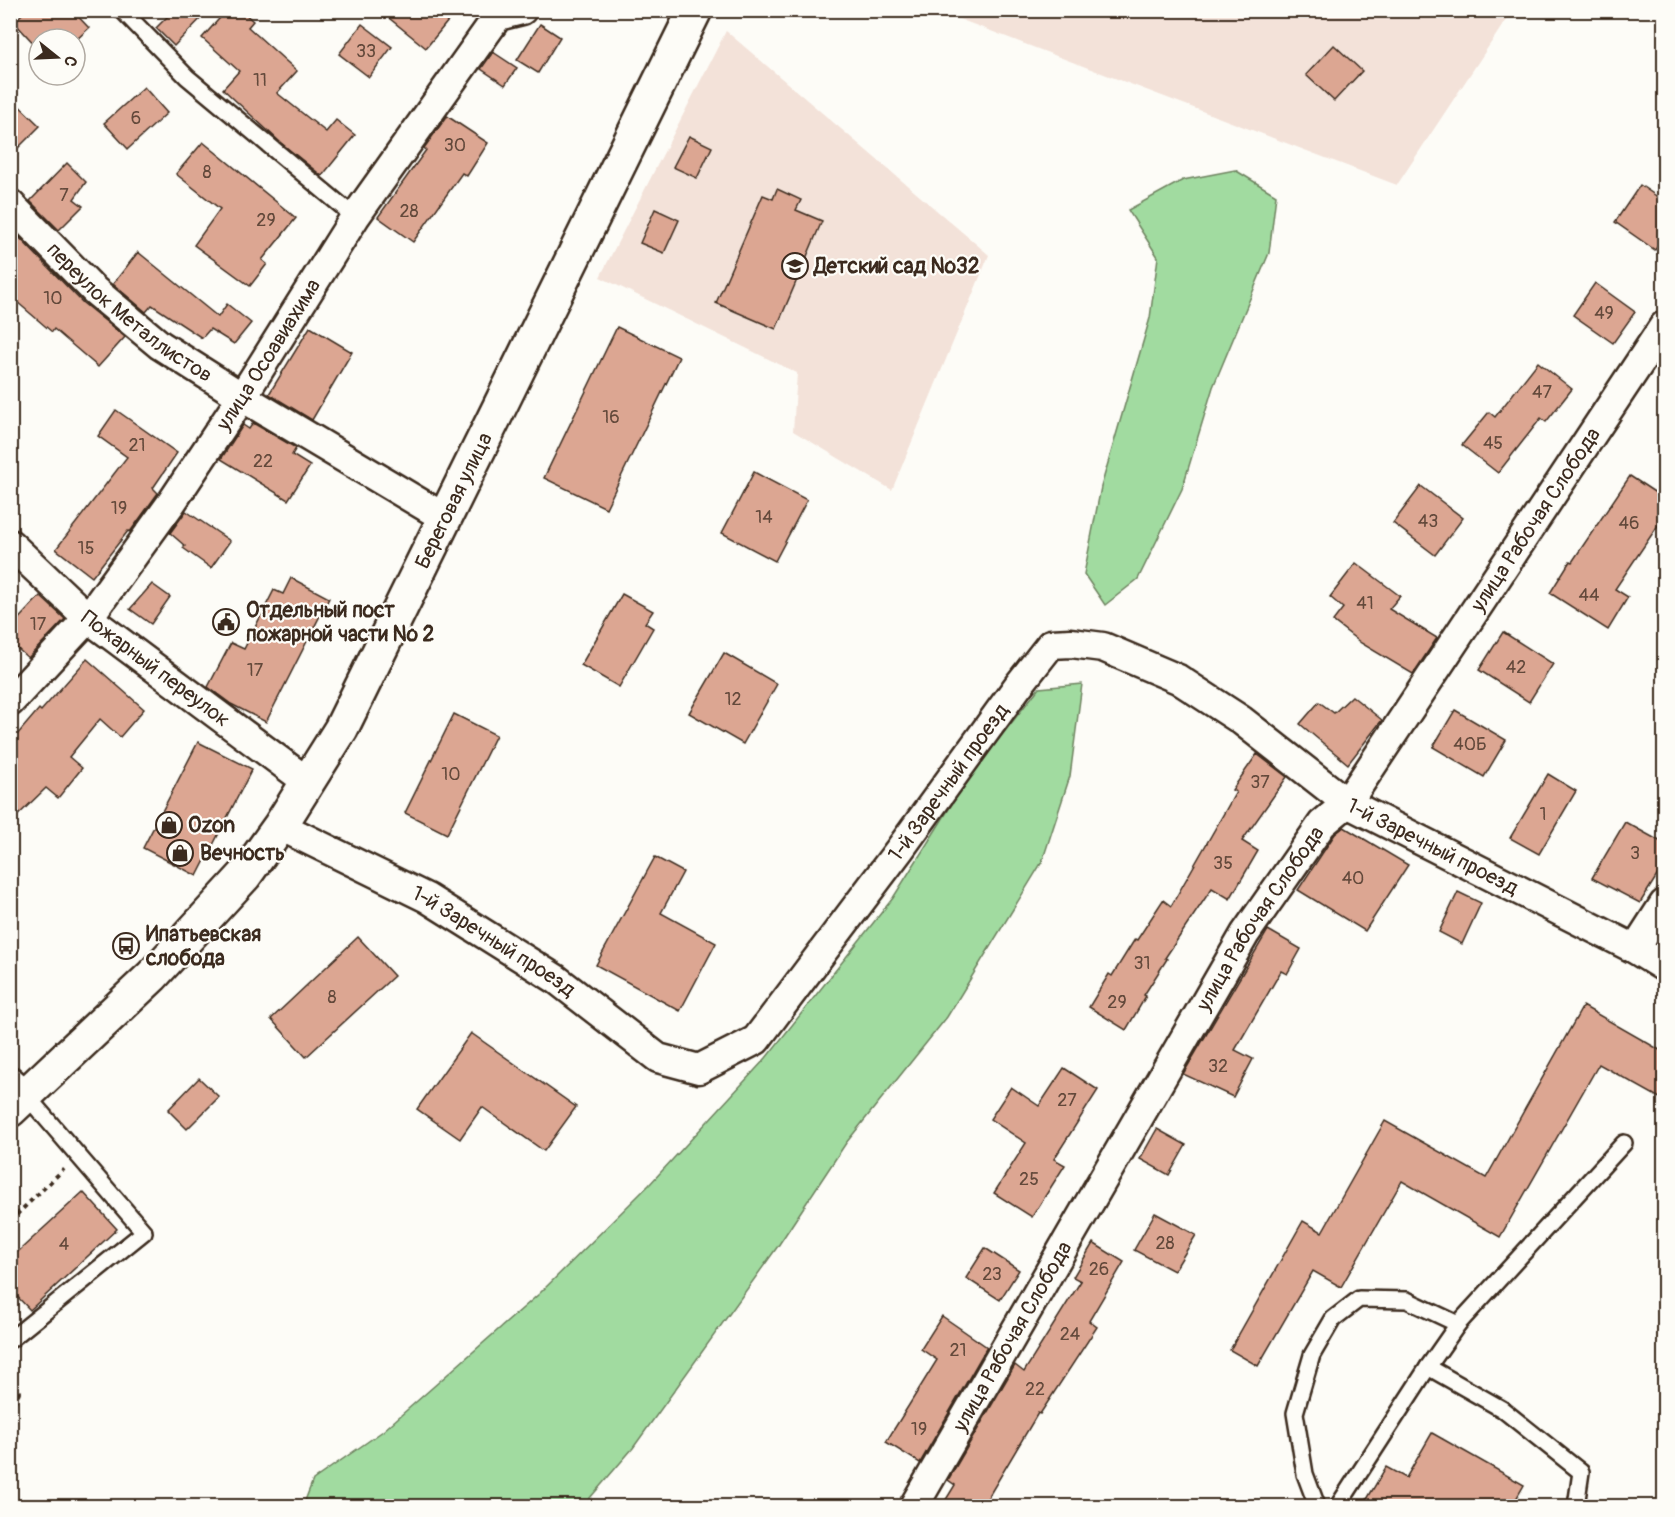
<svg xmlns="http://www.w3.org/2000/svg" width="1675" height="1517" font-family="Pangolin,sans-serif">
  <style>
    .built { fill: #f3e2d9 }
    .green { fill: #a1dba0; stroke: #6e825f; stroke-width: 1.5 }
    .building { fill: #dca692; stroke: #3b2a1e; stroke-width: 1.5 }
    .lines { fill: none; stroke-linecap: round; stroke-linejoin: round }
    .service-casing { stroke: #3b2a1e; stroke-width: 20 }
    .minor-casing { stroke: #3b2a1e; stroke-width: 33 }
    .secondary-casing { stroke: #3b2a1e; stroke-width: 38 }
    .path { stroke: #3b2a1e; stroke-width: 4; stroke-dasharray: 4.5 4.5; stroke-linecap: butt }
    .service { stroke: #fdfcf7; stroke-width: 15 }
    .minor { stroke: #fdfcf7; stroke-width: 28 }
    .secondary { stroke: #fdfcf7; stroke-width: 33 }
    .labels { text-anchor: middle; dominant-baseline: central; stroke-width: 4.5; stroke-linejoin: round; paint-order: stroke }
    .number-label { font-size: 18px; fill: #63493b }
    .poi-label { font-size: 21px; font-weight: bold; fill: #3b2a1e; stroke: #fdfcf7; text-anchor: start }
    .street-label { font-size: 21px; fill: #3b2a1e; stroke: #fdfcf7 }
  </style>
  <rect width="100%" height="100%" fill="#fdfcf7"/>
  <filter id="ink" filterUnits="userSpaceOnUse"><feTurbulence type="fractalNoise" baseFrequency=".0167" numOctaves="2"/><feDisplacementMap in="SourceGraphic" scale="12" xChannelSelector="R" yChannelSelector="G"/><feConvolveMatrix kernelMatrix="1 2 1 2 8 2 1 2 1" color-interpolation-filters="sRGB"/></filter>
  <g filter="url(#ink)">
    <g class="built">
      <polygon points="938,11 1512,11 1397,185"/>
      <polygon points="726,31 989,255 892,490 793,431 797,373 600,277"/>
    </g>
    <g class="green">
      <polygon points="1235,170 1276,195 1269,253 1213,387 1182,489 1138,579 1105,605 1084,574 1101,487 1150,318 1158,257 1128,210 1183,180"/>
      <polygon points="1082,684 1070,776 1042,862 947,1017 846,1143 778,1246 633,1448 583,1506 303,1506 313,1480 383,1431 539,1294 649,1185 766,1058 893,898 969,777 1039,688"/>
    </g>
    <g class="building">
      <polygon points="26,10 72,10 89,28 75,41 75,39 39,39 39,49 14,22"/>
      <polygon points="174,10 209,10 174,46 156,28"/>
      <polygon points="227,10 241,10 253,21 248,27 297,71 277,93 326,132 336,120 355,135 322,176 281,143 223,89 239,71 202,38"/>
      <polygon points="379,10 434,10 448,21 426,48"/>
      <polygon points="362,24 392,47 369,77 339,54"/>
      <polygon points="540,24 560,37 538,73 517,60"/>
      <polygon points="1334,45 1362,71 1334,101 1306,75"/>
      <polygon points="493,52 517,68 505,85 481,69"/>
      <polygon points="144,87 167,113 128,149 104,123"/>
      <polygon points="10,97 40,126 10,156"/>
      <polygon points="447,116 488,143 467,176 462,173 413,242 378,217 426,150 424,148"/>
      <polygon points="689,136 712,147 697,178 673,167"/>
      <polygon points="203,142 296,218 262,260 267,264 250,286 194,245 220,209 176,174"/>
      <polygon points="67,163 86,182 74,199 83,206 59,230 30,201"/>
      <polygon points="1640,185 1665,202 1665,236 1655,250 1615,222"/>
      <polygon points="777,189 801,200 796,210 822,221 776,329 716,303 763,195 773,199"/>
      <polygon points="655,209 679,220 664,253 640,243"/>
      <polygon points="10,228 83,303 125,337 98,367 54,329 52,332 10,296"/>
      <polygon points="138,252 218,317 227,304 251,323 234,344 210,329 202,338 152,305 146,312 113,284"/>
      <polygon points="1595,283 1635,312 1613,343 1573,315"/>
      <polygon points="310,327 352,352 312,420 269,394"/>
      <polygon points="617,327 679,357 606,508 544,478"/>
      <polygon points="1538,362 1572,389 1546,422 1541,418 1498,473 1462,445 1489,412 1495,417"/>
      <polygon points="116,410 177,453 153,488 158,493 130,532 128,531 92,577 56,549 127,457 98,436"/>
      <polygon points="253,423 296,448 292,455 310,466 288,500 221,459 243,425 249,429"/>
      <polygon points="754,472 807,500 775,561 722,533"/>
      <polygon points="1630,476 1665,499 1665,515 1615,589 1628,597 1608,630 1550,593 1570,561 1572,562"/>
      <polygon points="1421,486 1463,518 1435,555 1393,523"/>
      <polygon points="186,511 230,541 211,568 183,548 185,546 170,533"/>
      <polygon points="1356,563 1400,596 1389,609 1437,638 1413,674 1361,643 1333,621 1343,608 1330,597"/>
      <polygon points="291,578 329,598 266,722 231,704 208,687 231,643 244,649 274,590 283,594"/>
      <polygon points="152,584 170,597 151,624 130,609"/>
      <polygon points="622,594 653,611 645,623 653,628 619,687 581,665"/>
      <polygon points="40,596 65,619 28,658 10,642 10,628"/>
      <polygon points="1503,632 1553,664 1529,702 1479,670"/>
      <polygon points="724,653 777,684 743,744 689,713"/>
      <polygon points="87,659 144,709 120,737 100,719 69,757 82,768 58,798 46,788 10,823 10,743 39,709 41,711"/>
      <polygon points="1352,696 1382,720 1348,764 1300,724 1319,702 1334,713"/>
      <polygon points="1455,710 1506,740 1484,777 1433,747"/>
      <polygon points="454,714 496,735 447,834 405,813"/>
      <polygon points="198,742 252,769 197,876 143,848"/>
      <polygon points="1257,754 1287,777 1242,841 1258,851 1230,899 1212,888 1165,958 1167,959 1144,995 1146,996 1126,1030 1089,1007 1109,974 1112,976 1135,939 1137,940 1163,900 1171,906 1236,792 1232,790"/>
      <polygon points="1548,774 1576,791 1539,854 1510,838"/>
      <polygon points="1625,822 1665,844 1665,863 1640,903 1592,878"/>
      <polygon points="1344,827 1408,865 1365,931 1298,890 1335,834"/>
      <polygon points="655,857 683,872 661,913 716,943 680,1011 596,965"/>
      <polygon points="1458,892 1481,903 1462,944 1439,932"/>
      <polygon points="1268,930 1301,949 1287,974 1281,971 1235,1050 1253,1059 1233,1097 1183,1074"/>
      <polygon points="358,937 394,976 306,1057 271,1019"/>
      <polygon points="1583,1006 1665,1053 1665,1101 1599,1064 1500,1237 1402,1181 1341,1287 1313,1271 1258,1366 1230,1350 1303,1221 1322,1232 1385,1121 1486,1178"/>
      <polygon points="471,1033 576,1107 544,1151 482,1107 460,1139 417,1109"/>
      <polygon points="1064,1068 1098,1090 1054,1159 1065,1165 1032,1217 994,1193 1026,1143 990,1119 1011,1087 1039,1106"/>
      <polygon points="199,1078 219,1097 187,1129 168,1110"/>
      <polygon points="1157,1129 1186,1145 1169,1175 1140,1159"/>
      <polygon points="83,1192 117,1229 30,1310 10,1289 10,1259"/>
      <polygon points="1155,1213 1196,1235 1174,1271 1134,1250"/>
      <polygon points="1093,1243 1124,1262 1089,1321 1097,1327 1040,1414 1038,1413 983,1506 942,1506 955,1485 948,1480 1015,1365 1024,1372 1081,1281 1073,1277"/>
      <polygon points="985,1248 1019,1270 1000,1300 966,1278"/>
      <polygon points="942,1316 987,1347 920,1463 886,1442 937,1360 921,1349"/>
      <polygon points="1432,1433 1524,1485 1512,1506 1363,1506 1386,1467 1406,1478"/>
    </g>
    <g class="lines">
      <defs>
        <g id="service">
          <polyline points="122,10 187,77 355,217"/>
          <polyline points="10,1340 144,1232 26,1095"/>
          <polyline points="1428,1367 1502,1409 1581,1472 1576,1506"/>
          <polyline points="1317,1506 1305,1474 1295,1413 1312,1355 1333,1319 1359,1299 1407,1300 1458,1324"/>
          <polyline points="1338,1506 1428,1367 1458,1324 1624,1143"/>
        </g>
        <g id="minor">
          <path id="s1" d="M10 204 95 291 160 345 242 397 445 518"/>
          <path id="s2" d="M10 544 88 618 309 783"/>
          <path id="s3" d="M10 702 88 618 172 502 242 397 355 217 498 16 522 10"/>
          <path id="s4" d="M280 826 427 898 556 979 658 1058 699 1069 756 1040 900 849 1018 686 1051 644 1071 643 1103 647 1178 679 1241 720 1347 803 1635 949 1664 967"/>
          <polyline points="1635,949 1664,904"/>
          <polyline points="10,1081 26,1095"/>
          <path id="s5" d="M914 1506 1245 934 1322 824 1347 803 1664 326"/>
        </g>
        <g id="secondary">
          <path id="s6" d="M10 1110 152 976 245 875 280 826 341 729 695 10"/>
        </g>
      </defs>
      <use href="#service" class="service-casing"/>
      <use href="#minor" class="minor-casing"/>
      <use href="#secondary" class="secondary-casing"/>
      <g class="path">
        <polyline points="10,1221 64,1169"/>
        <polyline points="10,1375 19,1392 10,1414"/>
      </g>
      <use href="#service" class="service"/>
      <use href="#minor" class="minor"/>
      <use href="#secondary" class="secondary"/>
    </g>
  </g>
  <defs>
    <symbol id="school-ring" viewBox="-11 -11 22 22"><circle r="9.5" fill="#fdfcf7" stroke="#3b2a1e" stroke-width="1.5"/><path d="M0-5L7-2L0 1L-7-2ZM-4 1L0 2.5L4 1V4Q0 6-4 4Z" fill="#3b2a1e"/></symbol>
    <symbol id="civic-ring" viewBox="-11 -11 22 22"><circle r="9.5" fill="#fdfcf7" stroke="#3b2a1e" stroke-width="1.5"/><path d="M-.6-6.5H3V-4.5H.6V-3L4-1V1h2V6H-6V1h2V-1L-.6-3ZM-1.2 2.5V6h2.4V2.5Z" fill="#3b2a1e"/></symbol>
    <symbol id="shop-ring" viewBox="-11 -11 22 22"><circle r="9.5" fill="#fdfcf7" stroke="#3b2a1e" stroke-width="1.5"/><path d="M-5-2.5h2.3a2.7 3.5 0 0 1 5.4 0H5L5.5 6h-11ZM-1.5-2.5h3a1.5 2.3 0 0 0-3 0Z" fill="#3b2a1e"/></symbol>
    <symbol id="bus-ring" viewBox="-11 -11 22 22"><circle r="9.5" fill="#fdfcf7" stroke="#3b2a1e" stroke-width="1.5"/><path d="M-5-6H5V4H4V6H2V4H-2V6H-4V4H-5ZM-3.5-4V0h7V-4ZM-3.5 1.2v1.5H-2V1.2ZM2 1.2v1.5H3.5V1.2Z" fill="#3b2a1e"/></symbol>
  </defs>
  <g fill-rule="evenodd">
    <use href="#school-ring" x="780" y="251" width="30" height="30"/>
    <use href="#civic-ring" x="211" y="607" width="30" height="30"/>
    <use href="#shop-ring" x="154" y="810" width="30" height="30"/>
    <use href="#shop-ring" x="165" y="838" width="30" height="30"/>
    <use href="#bus-ring" x="111" y="931" width="30" height="30"/>
  </g>
  <g class="labels">
    <g class="number-label">
      <text x="366" y="51">33</text>
      <text x="260" y="80">11</text>
      <text x="136" y="118">6</text>
      <text x="455" y="145">30</text>
      <text x="207" y="172">8</text>
      <text x="64" y="195">7</text>
      <text x="409" y="211">28</text>
      <text x="266" y="220">29</text>
      <text x="53" y="298">10</text>
      <text x="1604" y="313">49</text>
      <text x="1542" y="392">47</text>
      <text x="611" y="417">16</text>
      <text x="1493" y="443">45</text>
      <text x="137" y="445">21</text>
      <text x="263" y="461">22</text>
      <text x="119" y="508">19</text>
      <text x="764" y="517">14</text>
      <text x="1428" y="521">43</text>
      <text x="1629" y="523">46</text>
      <text x="86" y="548">15</text>
      <text x="1589" y="595">44</text>
      <text x="1365" y="603">41</text>
      <text x="38" y="624">17</text>
      <text x="1516" y="667">42</text>
      <text x="255" y="670">17</text>
      <text x="733" y="699">12</text>
      <text x="1470" y="744">40Б</text>
      <text x="451" y="774">10</text>
      <text x="1260" y="782">37</text>
      <text x="1543" y="814">1</text>
      <text x="1635" y="853">3</text>
      <text x="1223" y="863">35</text>
      <text x="1353" y="878">40</text>
      <text x="1142" y="963">31</text>
      <text x="332" y="997">8</text>
      <text x="1117" y="1002">29</text>
      <text x="1218" y="1066">32</text>
      <text x="1067" y="1100">27</text>
      <text x="1029" y="1179">25</text>
      <text x="1165" y="1243">28</text>
      <text x="64" y="1244">4</text>
      <text x="1099" y="1269">26</text>
      <text x="992" y="1274">23</text>
      <text x="1070" y="1334">24</text>
      <text x="958" y="1350">21</text>
      <text x="1035" y="1389">22</text>
      <text x="919" y="1429">19</text>
    </g>
    <g class="poi-label">
      <text x="814" y="266">Детский сад №32</text>
      <text x="246" y="610">Отдельный пост<tspan x="246" dy="24">пожарной части № 2</tspan></text>
      <text x="188" y="825">Ozon</text>
      <text x="200" y="853">Вечность</text>
      <text x="146" y="934">Ипатьевская<tspan x="146" dy="24">слобода</tspan></text>
    </g>
    <g class="street-label">
      <text stroke="none"><textPath href="#s1" startOffset="162">переулок Металлистов</textPath></text>
      <text stroke="none"><textPath href="#s3" startOffset="434">улица Осоавиахима</textPath></text>
      <text stroke="none"><textPath href="#s6" startOffset="762">Береговая улица</textPath></text>
      <text stroke="none"><textPath href="#s5" startOffset="1168">улица Рабочая Слобода</textPath></text>
      <text stroke="none"><textPath href="#s2" startOffset="192">Пожарный переулок</textPath></text>
      <text stroke="none"><textPath href="#s4" startOffset="873">1-й Заречный проезд</textPath></text>
      <text stroke="none"><textPath href="#s4" startOffset="1485">1-й Заречный проезд</textPath></text>
      <text stroke="none"><textPath href="#s5" startOffset="682">улица Рабочая Слобода</textPath></text>
      <text stroke="none"><textPath href="#s4" startOffset="243">1-й Заречный проезд</textPath></text>
      <text stroke="none"><textPath href="#s5" startOffset="196">улица Рабочая Слобода</textPath></text>
    </g>
  </g>
  <rect width="1675" height="1517" fill="none" stroke="#fdfcf7" stroke-width="36"/>
  <rect x="18" y="18" width="1639" height="1481" fill="none" stroke="#3b2a1e" stroke-width="2" filter="url(#ink)"/>
  <g transform="translate(57 57) rotate(108)"><circle r="28" fill="#fdfcf7" stroke="#afa8a0" stroke-width="1.5"/>
  <path d="M0-4.5L10 22L0 15L-10 22Z" fill="#3b2a1e"/>
  <text y="-9" font-size="16" font-weight="bold" text-anchor="middle" fill="#3b2a1e">С</text>
  </g>
</svg>
